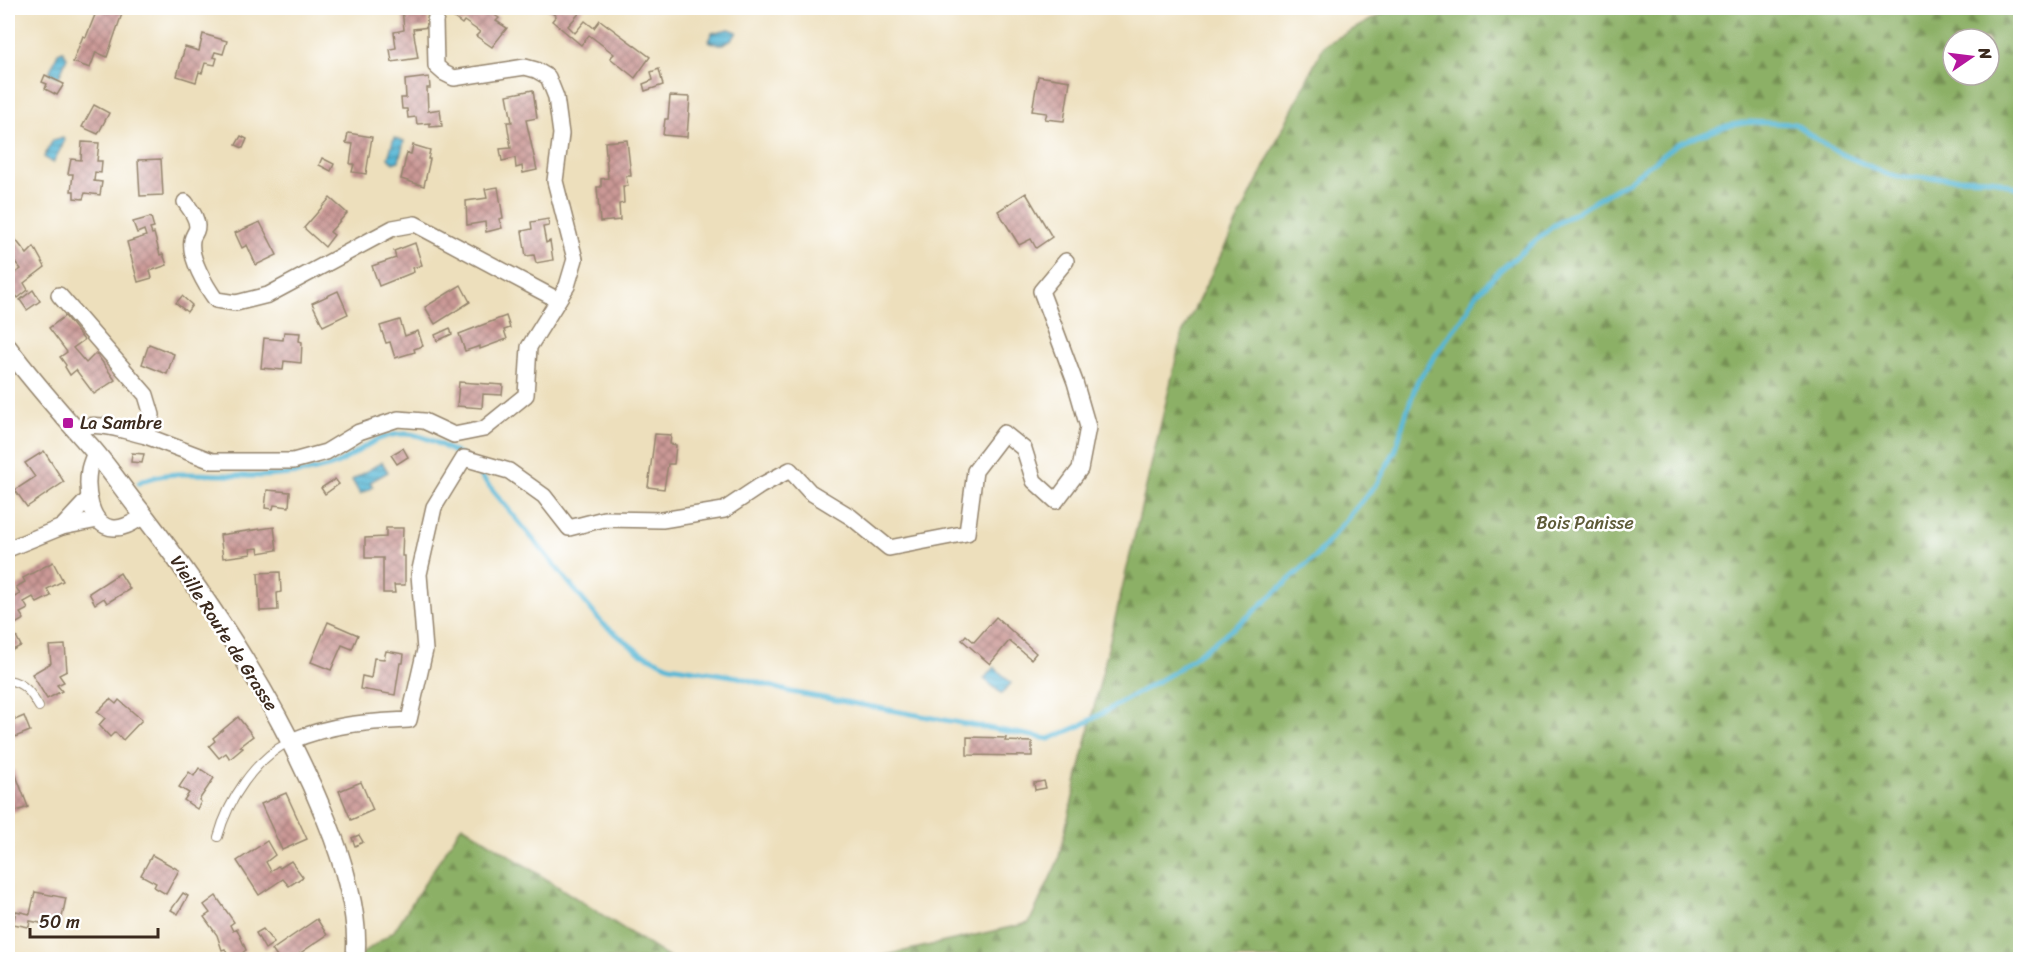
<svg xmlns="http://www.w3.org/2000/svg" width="2028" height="967" font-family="Sriracha,sans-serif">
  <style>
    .forest { fill: url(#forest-firs); stroke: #646d42; stroke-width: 1.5; fill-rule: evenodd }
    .water { fill: url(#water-rules); stroke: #49707a; stroke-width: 1.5 }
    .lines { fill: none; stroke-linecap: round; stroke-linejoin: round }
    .stream { stroke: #57b7d6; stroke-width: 5 }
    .building { fill: url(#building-cross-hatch) }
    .service-casing { stroke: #94846d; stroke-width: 10 }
    .minor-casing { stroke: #94846d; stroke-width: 18 }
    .tertiary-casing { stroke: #94846d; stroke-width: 21 }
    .service { stroke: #fff; stroke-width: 8 }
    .minor { stroke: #fff; stroke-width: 15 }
    .tertiary { stroke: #fff; stroke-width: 18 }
    .poi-dot { fill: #b5179e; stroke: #fff; stroke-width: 2 }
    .labels { text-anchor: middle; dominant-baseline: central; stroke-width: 5; stroke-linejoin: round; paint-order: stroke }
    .poi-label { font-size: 18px; fill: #3b2a1e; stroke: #fff; text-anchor: start }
    .park-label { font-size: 18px; fill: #5e5b38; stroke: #fff }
    .street-label { font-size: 18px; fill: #3b2a1e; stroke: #fff }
  </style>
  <defs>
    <pattern id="forest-firs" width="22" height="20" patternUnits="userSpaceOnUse" patternTransform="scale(1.5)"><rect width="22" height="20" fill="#8cb066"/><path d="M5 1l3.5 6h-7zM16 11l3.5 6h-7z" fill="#748f53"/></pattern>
    <pattern id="water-rules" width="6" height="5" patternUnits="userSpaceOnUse" patternTransform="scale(1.5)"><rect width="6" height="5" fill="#57b7d6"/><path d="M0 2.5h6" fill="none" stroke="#4995ad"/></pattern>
    <pattern id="building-cross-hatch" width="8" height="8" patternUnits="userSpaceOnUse" patternTransform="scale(1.5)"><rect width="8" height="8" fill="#cb9996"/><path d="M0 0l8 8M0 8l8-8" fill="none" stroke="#a67d7a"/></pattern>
  </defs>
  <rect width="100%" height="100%" fill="#fff"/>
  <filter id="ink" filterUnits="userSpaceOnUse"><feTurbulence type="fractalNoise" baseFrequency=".0167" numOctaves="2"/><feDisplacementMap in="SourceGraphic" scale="12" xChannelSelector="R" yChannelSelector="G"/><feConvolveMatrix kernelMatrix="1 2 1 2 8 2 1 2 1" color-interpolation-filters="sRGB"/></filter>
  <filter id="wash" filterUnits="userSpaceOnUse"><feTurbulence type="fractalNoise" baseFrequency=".008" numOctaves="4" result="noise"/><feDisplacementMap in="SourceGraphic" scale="24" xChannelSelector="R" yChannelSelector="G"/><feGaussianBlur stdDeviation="1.35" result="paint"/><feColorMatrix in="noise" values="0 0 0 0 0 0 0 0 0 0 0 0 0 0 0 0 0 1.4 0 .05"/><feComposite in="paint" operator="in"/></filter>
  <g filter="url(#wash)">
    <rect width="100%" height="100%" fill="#eddfbc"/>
    <g class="forest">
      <path d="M1393 8H2020V959H869L1029 923 1058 861 1182 334 1324 45ZM1953 39H1989V75H1953Z"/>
      <polygon points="462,825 671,959 353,960 394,931"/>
    </g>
    <g class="water">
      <path d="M729 29 737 32C732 43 720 48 709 41L712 33Z"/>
      <polygon points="63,51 67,57 59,77 49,73 58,53"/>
      <polygon points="63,138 65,140 53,163 44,157 53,140"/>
      <polygon points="394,138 404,141 399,161 393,163 388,158"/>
      <polygon points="382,462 388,472 370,482 373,487 360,494 352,480"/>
      <polygon points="994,667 1011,683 1002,694 984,679"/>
    </g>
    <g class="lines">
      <g class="stream">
        <polyline points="472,465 602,623 640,653 670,666 738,677 791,692 1049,739 1080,726 1174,672 1243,621 1316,556 1378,482 1396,449 1404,420 1417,382 1450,334 1463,318 1475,296 1498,272 1553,226 1627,182 1677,144 1726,126 1749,122 1795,124 1825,145 1844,155 1887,174 1899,177 1992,179 2020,189"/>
        <path d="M139 483C166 467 224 477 257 476 273 476 291 474 307 472 315 470 326 468 334 465 358 455 373 434 404 434 424 433 446 448 463 457"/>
      </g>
    </g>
    <g id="blocks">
      <g class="building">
        <polygon points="104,8 115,8 123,11 107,57 96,52 90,68 73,62 83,36 86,37 95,15 98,12 102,13"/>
        <polygon points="402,8 419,8 419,10 439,8 427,13 429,27 413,29 418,58 392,62 390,49 396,48 394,32 404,30"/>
        <polygon points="460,8 484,8 499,18 496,21 507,28 492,47 476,36 480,32 464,21 462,24 453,17"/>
        <polygon points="546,8 584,8 568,26 575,33 585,21 594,28 600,20 650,57 635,78 610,58 614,54 589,35 581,45 552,21 556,16"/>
        <polygon points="203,34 227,41 223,54 215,52 213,57 217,58 215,65 205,63 202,73 199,72 196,82 177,76 185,47 199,51"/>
        <polygon points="659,69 663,85 645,91 643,84 653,80 651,72"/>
        <polygon points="45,75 64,84 57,95 45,89 47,84 42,82"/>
        <polygon points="1038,76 1070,81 1064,121 1045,119 1047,113 1032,111"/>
        <polygon points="429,77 430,88 427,88 428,111 440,109 442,126 430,127 430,123 417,124 416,117 408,118 407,109 402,109 401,98 406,98 405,80"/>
        <polygon points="533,90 537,118 526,120 537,170 523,173 522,166 516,168 515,158 502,161 500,149 511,148 507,122 512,122 507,95"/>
        <polygon points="670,96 690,97 687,137 663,135 665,119 668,119"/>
        <polygon points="94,105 109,113 98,134 82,127"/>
        <polygon points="348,133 372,137 366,174 352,172 354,164 350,164 353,144 346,143"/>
        <polygon points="241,136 247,139 243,148 236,145"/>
        <polygon points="627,140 631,176 626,176 628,186 623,186 624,203 619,204 620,220 600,222 597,187 601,187 601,179 608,178 605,142"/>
        <polygon points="82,142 99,143 97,161 102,161 101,173 95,172 94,181 102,182 100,195 85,193 83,199 74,198 74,191 71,191 73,174 68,174 71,159 81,160"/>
        <polygon points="413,145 430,150 428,159 430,159 424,186 401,179 407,153 411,154"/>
        <polygon points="322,158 334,164 331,171 319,165"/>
        <polygon points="161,159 163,195 140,196 138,160"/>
        <polygon points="498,187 503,218 499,219 502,228 486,232 485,222 467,225 466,201 487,198 485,189"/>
        <polygon points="1026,193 1052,237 1036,248 1031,239 1019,245 998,211"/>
        <polygon points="330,198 347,213 330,232 334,235 325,247 304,228"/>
        <polygon points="151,217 154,228 150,229 152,234 154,233 160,255 163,254 167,265 150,271 152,278 138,282 127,242 146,236 144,230 137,233 133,222"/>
        <polygon points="548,219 549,226 543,227 546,243 550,241 553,260 536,263 534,255 526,256 522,231 532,229 531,222"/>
        <polygon points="260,222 277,255 256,265 247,245 242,248 235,233"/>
        <polygon points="8,230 27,254 34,247 45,267 24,283 28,290 18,298 8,285 8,269 10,267 15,273 21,269 16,263 10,267 8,265"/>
        <polygon points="415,243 422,265 413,268 414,272 379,286 372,266 396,258 394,251"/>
        <polygon points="461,285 470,302 435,324 425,307"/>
        <polygon points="33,290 40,301 27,310 20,300"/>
        <polygon points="338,291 348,314 323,326 312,303"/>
        <polygon points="182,296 192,305 187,312 176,303"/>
        <polygon points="65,316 84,340 73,348 86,363 96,353 115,380 94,394 76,370 70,375 65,367 66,365 60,357 67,352 49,328"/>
        <polygon points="506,316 510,328 504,330 507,339 480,349 480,346 465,351 459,334"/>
        <polygon points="400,320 405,336 418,331 423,346 414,349 415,352 395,358 390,342 386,343 380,326"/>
        <polygon points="450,328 452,334 437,341 435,335"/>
        <polygon points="284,332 300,333 299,341 302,342 301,363 284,361 283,370 261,368 264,338 283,340"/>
        <polygon points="149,344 174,354 167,374 142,364"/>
        <polygon points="459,382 503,385 502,395 483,394 482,408 457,406"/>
        <polygon points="655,434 671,435 670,444 676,445 674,464 668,464 664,489 648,487"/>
        <polygon points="403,448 408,457 397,464 391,455"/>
        <polygon points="44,451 64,482 27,507 15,490 35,477 25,463"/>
        <polygon points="132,453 144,454 142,463 131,462"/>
        <polygon points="335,479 339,484 325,494 321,488"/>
        <polygon points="267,490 290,492 289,507 274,505 273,509 265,508"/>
        <polygon points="274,527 277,550 259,553 258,548 250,549 251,554 223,558 220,535"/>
        <polygon points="386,528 403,528 402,556 405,556 405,585 394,585 395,593 383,593 383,558 365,558 365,538 386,537"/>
        <polygon points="53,562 63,581 47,589 51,596 37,603 33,597 24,602 28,609 20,613 24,619 8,628 8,592 11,599 20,594 16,587 25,582 23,578"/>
        <polygon points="280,572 281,592 277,593 278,610 260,611 258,573"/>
        <polygon points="120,573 130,589 107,603 104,598 95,604 89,593"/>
        <polygon points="996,617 1036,653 1031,659 1009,641 990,664 962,640 966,635 974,642"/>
        <polygon points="328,622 358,635 352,649 342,645 331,670 311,662"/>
        <polygon points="16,636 21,646 8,652 8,640"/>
        <polygon points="65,645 67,671 59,675 64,682 57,685 62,691 47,699 32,674 51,663 49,646"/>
        <polygon points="386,651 404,654 403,663 400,663 395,695 360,689 362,676 371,678 374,658 384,659"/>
        <polygon points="110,699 116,704 119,700 142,720 123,740 115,732 110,737 99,725 105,718 97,712"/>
        <polygon points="10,707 15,720 24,716 30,731 15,737 12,728 8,730 8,709"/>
        <polygon points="238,717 253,736 240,746 243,748 230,759 226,753 219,758 209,746 215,741 213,738"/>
        <polygon points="967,737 1006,738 1005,741 1032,742 1032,756 967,755"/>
        <polygon points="199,768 214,778 199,800 201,802 197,809 184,800 189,793 179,787 189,772 194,776"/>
        <polygon points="14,770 28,807 8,814 8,772"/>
        <polygon points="1044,781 1046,788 1035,790 1034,783"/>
        <polygon points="361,782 373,810 351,820 339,791"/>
        <polygon points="286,793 307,839 282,850 261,804"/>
        <polygon points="359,835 363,842 355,846 352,838"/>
        <polygon points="267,841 275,855 266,862 271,871 278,866 280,868 291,861 303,877 289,886 283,879 259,895 237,861"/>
        <polygon points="152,855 179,870 166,894 154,887 156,883 141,875"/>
        <polygon points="35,892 66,898 60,927 30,921 29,927 13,924 16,911 30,914"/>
        <polygon points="183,893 188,896 178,914 171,910"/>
        <polygon points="216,896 234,922 230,925 233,931 237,929 246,950 233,960 230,960 225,949 222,950 217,935 204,917 210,913 204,905"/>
        <polygon points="317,919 327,935 290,960 279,960 272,950"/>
        <polygon points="263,929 274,943 265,949 256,933"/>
      </g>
    </g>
  </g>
  <g filter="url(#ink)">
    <use href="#blocks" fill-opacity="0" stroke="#94846d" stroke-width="1.5"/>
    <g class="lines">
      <defs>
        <g id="service">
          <path d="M8 680C25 683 31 693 39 707"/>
          <path d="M218 837C228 800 255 759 289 742"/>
        </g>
        <g id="minor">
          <path d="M185 202C191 210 200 221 196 231 195 233 192 238 192 240 189 258 206 286 216 300L236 303 268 295 393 228 415 224 558 300"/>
          <path d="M59 295 146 395 152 415 146 436C124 431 95 419 75 430"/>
          <polyline points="146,436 212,461 293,461 326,452 359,432 398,419 424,421 454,435 484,429 526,395 529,347 567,286 575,259 555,181 561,134 556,97 548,77 536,70 525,67 454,78 444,73 436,66 435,21 439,8"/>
          <path d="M95 452C93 458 90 464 89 470 86 488 89 527 114 528 125 529 135 521 144 516"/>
          <polyline points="62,527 89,498"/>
          <polyline points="8,549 62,527 98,520"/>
          <path d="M291 741C331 724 366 722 409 720L425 650 419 574 434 507 464 458 509 471 544 496 569 528 604 519 662 520 724 510 760 486 790 470 810 492 851 517 889 548 967 533 975 471 1004 433 1024 449 1034 481 1056 501 1080 469 1088 427 1075 382 1041 291 1066 261"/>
        </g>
        <path id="tertiary" d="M8 348C33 382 61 413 89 445 108 466 124 491 142 513 215 608 281 708 326 819 342 858 361 917 355 960"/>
      </defs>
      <use href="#service" class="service-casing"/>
      <use href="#minor" class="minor-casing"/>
      <use href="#tertiary" class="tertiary-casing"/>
      <use href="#service" class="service"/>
      <use href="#minor" class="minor"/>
      <use href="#tertiary" class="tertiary"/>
    </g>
  </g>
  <rect class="poi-dot" x="62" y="417" width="12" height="12" rx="3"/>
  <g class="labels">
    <g class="poi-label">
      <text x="80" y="423">La Sambre</text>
    </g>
    <g class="park-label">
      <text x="1585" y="523">Bois Panisse</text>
    </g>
    <g class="street-label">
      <text transform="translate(224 633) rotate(57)">Vieille Route de Grasse</text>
    </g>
  </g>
  <rect width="2028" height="967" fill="none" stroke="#fff" stroke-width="30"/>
  <g transform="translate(1971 57) rotate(76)"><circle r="28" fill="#ffffff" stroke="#b1aaa5" stroke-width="1.5"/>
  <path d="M0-4.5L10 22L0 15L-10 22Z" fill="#b5179e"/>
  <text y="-9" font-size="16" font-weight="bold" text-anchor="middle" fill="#3b2a1e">N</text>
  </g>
  <path d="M30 928v9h128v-9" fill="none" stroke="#3b2a1e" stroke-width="3"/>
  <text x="39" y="928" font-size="18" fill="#3b2a1e" stroke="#ffffff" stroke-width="4.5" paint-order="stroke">50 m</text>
</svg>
